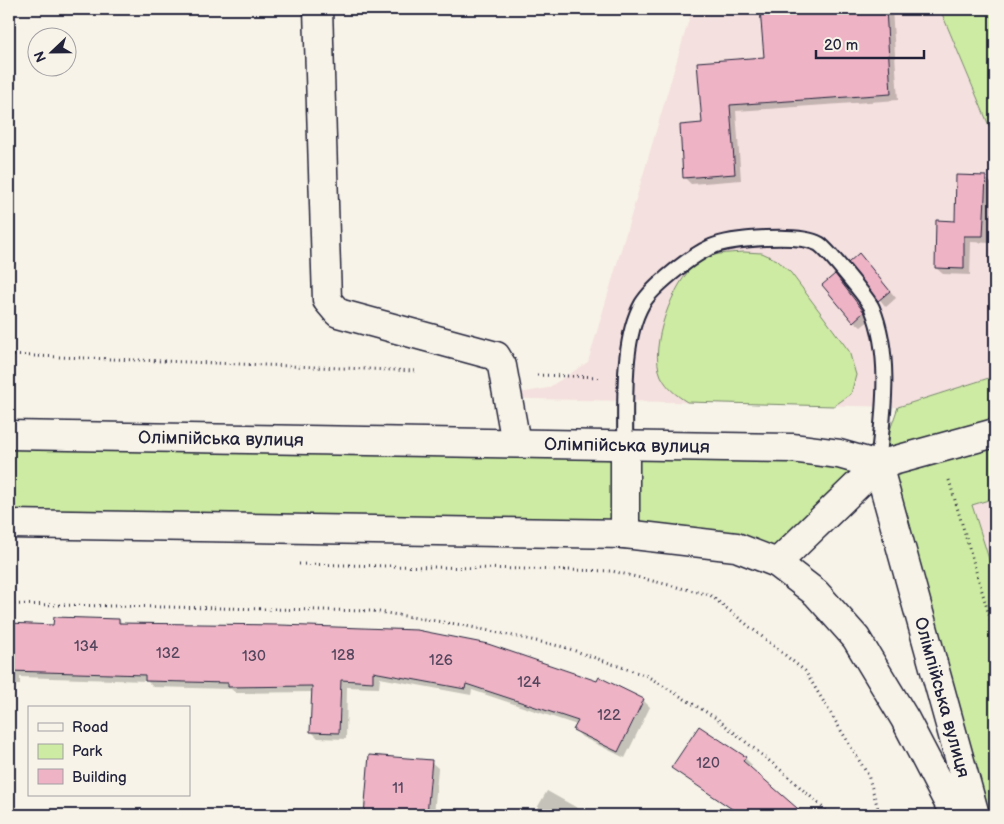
<svg xmlns="http://www.w3.org/2000/svg" width="1004" height="824" font-family="'Balsamiq Sans',sans-serif">
  <style>
    .built { fill: #f4e0de }
    .green { fill: #cdeba2; stroke: #78866e }
    .shadow { fill: #0003 }
    .building { fill: #eeb4c5; stroke: #22223b }
    .lines { fill: none; stroke-linecap: round; stroke-linejoin: round }
    .lane-casing { stroke: #22223b; stroke-width: 18 }
    .street-casing { stroke: #22223b; stroke-width: 31 }
    .secondary-casing { stroke: #22223b; stroke-width: 31 }
    .path { stroke: #22223b; stroke-width: 3; stroke-dasharray: 1 4; stroke-linecap: butt }
    .lane { stroke: #f7f3e8; stroke-width: 14 }
    .street { stroke: #f7f3e8; stroke-width: 28 }
    .secondary { stroke: #f7f3e8; stroke-width: 28 }
    .labels { text-anchor: middle; dominant-baseline: central; stroke-width: 5; stroke-linejoin: round; paint-order: stroke }
    .number-label { font-size: 15px; fill: #55465e }
    .street-label { font-size: 18px; fill: #22223b; stroke: #f7f3e8 }
  </style>
  <rect width="100%" height="100%" fill="#f7f3e8"/>
  <filter id="ink" filterUnits="userSpaceOnUse"><feTurbulence type="fractalNoise" baseFrequency=".02" numOctaves="2"/><feDisplacementMap in="SourceGraphic" scale="10" xChannelSelector="R" yChannelSelector="G"/><feConvolveMatrix kernelMatrix="1 2 1 2 8 2 1 2 1" color-interpolation-filters="sRGB"/></filter>
  <g filter="url(#ink)">
    <g class="built">
      <polygon points="692,9 940,9 995,140 995,376 898,407 492,398 548,388 588,362"/>
      <polygon points="995,498 995,578 972,505"/>
    </g>
    <g class="green">
      <polygon points="940,9 995,9 995,140"/>
      <path d="M744 252 762 253 777 260 791 273 849 351 856 375 851 394 834 406 687 402C676 395 667 388 661 376 648 347 673 283 696 263 708 253 729 253 744 252Z"/>
      <polygon points="995,376 995,498 972,505 995,578 995,815 975,815 878,466 777,563 736,547 9,524 9,435 516,443 878,465 898,407"/>
    </g>
    <g class="shadow">
      <polygon points="762,9 892,9 898,100 736,111 741,180 691,184 684,177 703,124 765,58"/>
      <polygon points="985,177 992,184 990,243 971,242 970,275 943,274 936,268 956,222"/>
      <polygon points="866,262 896,298 886,307 850,263"/>
      <polygon points="835,276 870,320 861,327 854,321"/>
      <polygon points="119,620 123,624 643,700 650,707 625,758 582,737 575,730 577,725 472,690 471,695 380,678 379,688 347,687 346,739 318,738 311,731 313,692 236,693 231,689 153,687 147,681 20,677 20,685 9,685 9,625 55,626"/>
      <polygon points="745,758 752,765 750,768 803,815 740,815 673,768"/>
      <polygon points="431,762 438,768 434,815 365,814"/>
      <polygon points="547,791 588,814 589,815 533,815"/>
    </g>
    <g class="building">
      <polygon points="760,9 886,9 891,94 730,105 735,174 683,178 680,125 702,123 697,62 764,57"/>
      <polygon points="956,175 986,176 983,236 964,236 964,269 935,268 936,220 955,221"/>
      <polygon points="859,253 890,291 878,301 848,263"/>
      <polygon points="835,274 864,312 853,322 822,285"/>
      <polygon points="54,617 119,619 119,623 281,625 417,630 488,644 597,681 599,677 644,699 618,752 573,730 578,721 466,684 465,689 373,672 373,682 341,680 339,733 310,732 312,686 228,687 228,683 145,681 145,675 9,671 9,623 53,625"/>
      <polygon points="699,726 746,757 743,761 805,815 741,815 671,768"/>
      <polygon points="369,755 432,760 427,815 364,815"/>
    </g>
    <g class="lines">
      <defs>
        <path id="lane" d="M625 446C626 404 621 341 642 304 652 287 692 255 711 247 731 238 800 233 819 244 827 249 868 299 872 308 892 356 883 415 878 465"/>
        <g id="street">
          <polyline points="318,9 327,300 338,313 496,356 502,366 516,443"/>
          <polyline points="878,465 995,433"/>
        </g>
        <g id="secondary">
          <path id="s1" d="M9 435 792 448 839 454 878 465"/>
          <polyline points="625,446 625,534"/>
          <path id="s2" d="M878 465 975 815"/>
          <polyline points="9,524 625,534 736,547 777,563 816,593 856,638 905,719 955,815"/>
          <polyline points="777,563 878,465"/>
        </g>
      </defs>
      <use href="#lane" class="lane-casing"/>
      <use href="#street" class="street-casing"/>
      <use href="#secondary" class="secondary-casing"/>
      <g class="path">
        <polyline points="9,355 418,371"/>
        <polyline points="537,375 600,377"/>
        <polyline points="949,480 995,635"/>
        <polyline points="299,564 612,571 710,595 805,671 868,775 880,815"/>
        <polyline points="9,604 373,611 462,625 564,647 647,676 716,718 782,771 831,815"/>
      </g>
      <use href="#lane" class="lane"/>
      <use href="#street" class="street"/>
      <use href="#secondary" class="secondary"/>
    </g>
  </g>
  <g class="labels">
    <g class="number-label">
      <text x="86" y="646">134</text>
      <text x="168" y="653">132</text>
      <text x="343" y="655">128</text>
      <text x="254" y="656">130</text>
      <text x="441" y="660">126</text>
      <text x="529" y="682">124</text>
      <text x="609" y="715">122</text>
      <text x="708" y="763">120</text>
      <text x="398" y="788">11</text>
    </g>
    <g class="street-label">
      <text stroke="none"><textPath href="#s1" startOffset="212">Олімпійська вулиця</textPath></text>
      <text stroke="none"><textPath href="#s1" startOffset="618">Олімпійська вулиця</textPath></text>
      <text stroke="none"><textPath href="#s2" startOffset="241">Олімпійська вулиця</textPath></text>
    </g>
  </g>
  <rect width="1004" height="824" fill="none" stroke="#f7f3e8" stroke-width="30"/>
  <rect x="15" y="15" width="974" height="794" fill="none" stroke="#22223b" stroke-width="2" filter="url(#ink)"/>
  <rect x="28" y="706" width="162" height="90" fill="#f7f3e8" stroke="#a29fa3"/>
  <rect x="38" y="723" width="25" height="8" fill="#f7f3e8" stroke="#a29fa3"/>
  <text x="72" y="732" font-size="15" fill="#22223b">Road</text>
  <rect x="38" y="744" width="25" height="15" fill="#cdeba2" stroke="#a29fa3"/>
  <text x="72" y="756" font-size="15" fill="#22223b">Park</text>
  <rect x="38" y="769" width="25" height="15" fill="#eeb4c5" stroke="#a29fa3"/>
  <text x="72" y="782" font-size="15" fill="#22223b">Building</text>
  <g transform="translate(52 52) rotate(248)"><circle r="24" fill="#f7f3e8" stroke="#a29fa3"/>
  <path d="M0-4L9 19L0 12L-9 19Z" fill="#22223b"/>
  <text y="-8" font-size="14" font-weight="bold" text-anchor="middle" fill="#22223b">N</text>
  </g>
  <path d="M816 50v8h108v-8" fill="none" stroke="#22223b" stroke-width="2.5"/>
  <text x="824" y="50" font-size="15" fill="#22223b" stroke="#f7f3e8" stroke-width="4" paint-order="stroke">20 m</text>
</svg>
